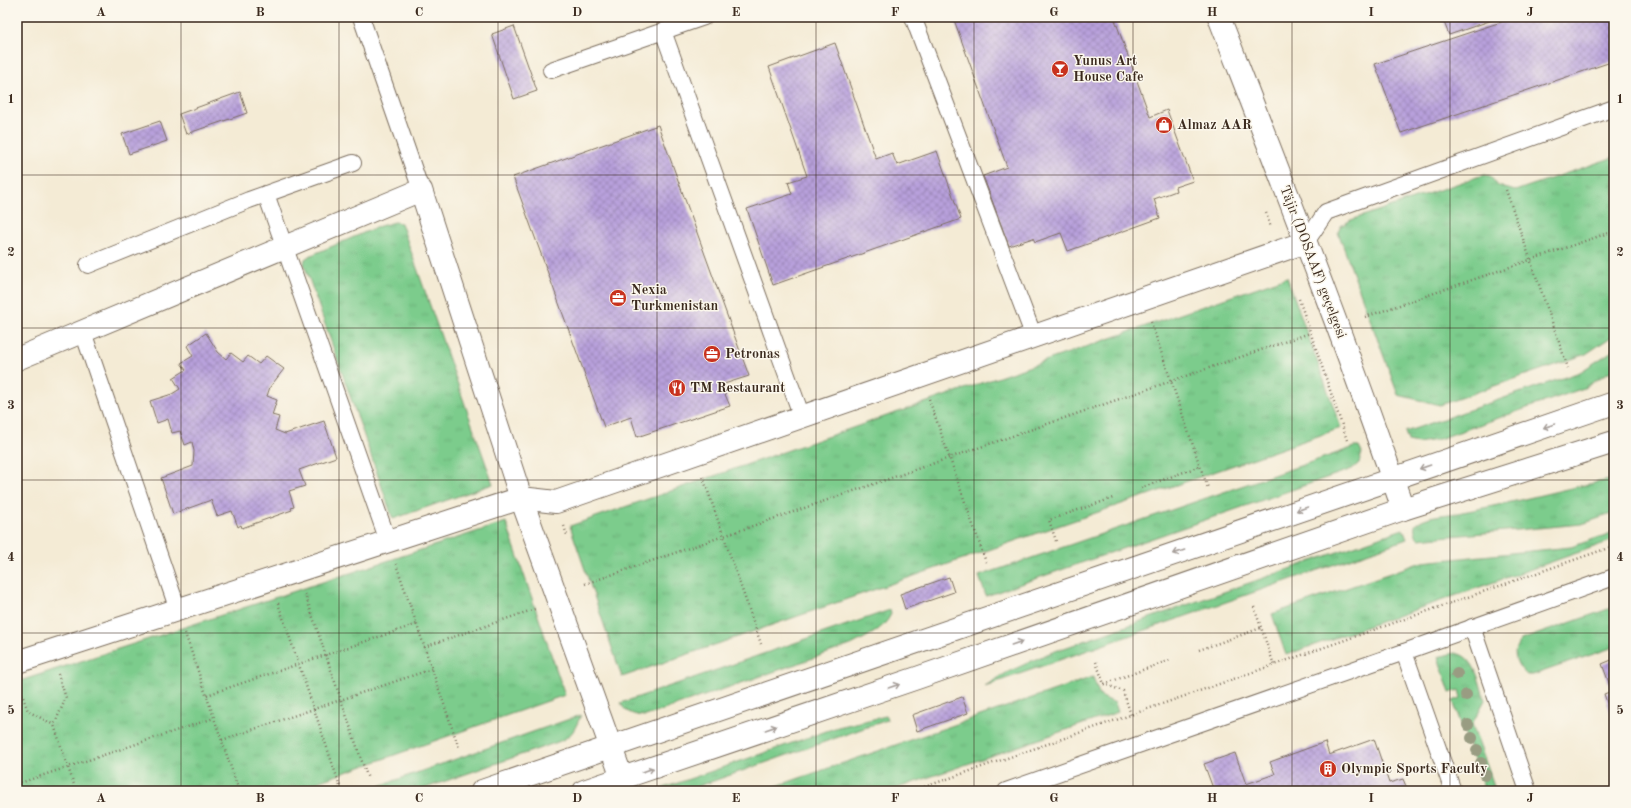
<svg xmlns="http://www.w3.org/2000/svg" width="1631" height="808" font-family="'Old Standard TT',serif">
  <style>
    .grass { fill: url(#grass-tufts); stroke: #5c7b55 }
    .building { fill: url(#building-cross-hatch) }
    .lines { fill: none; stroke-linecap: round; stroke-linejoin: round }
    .service-casing { stroke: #7c6e5e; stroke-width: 18 }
    .minor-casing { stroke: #7c6e5e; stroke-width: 24 }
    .primary-casing { stroke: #7c6e5e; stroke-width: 24 }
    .path { stroke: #7c6e5e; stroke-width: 2.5; stroke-dasharray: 1 3; stroke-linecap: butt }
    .service { stroke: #fff; stroke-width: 16 }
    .minor { stroke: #fff; stroke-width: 22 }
    .primary { stroke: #fff; stroke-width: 22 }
    .tree { fill: #999c82 }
    .oneway { stroke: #a79f9a }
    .grid { fill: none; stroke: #3b2a1e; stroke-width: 1; stroke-opacity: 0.55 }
    .labels { text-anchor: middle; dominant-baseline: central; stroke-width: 3; stroke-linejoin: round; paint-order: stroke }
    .poi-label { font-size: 14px; font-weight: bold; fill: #3b2a1e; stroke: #fbf7ec; text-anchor: start }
    .street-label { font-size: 14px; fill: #3b2a1e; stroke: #fbf7ec }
    .neatline { fill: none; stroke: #3b2a1e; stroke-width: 1.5 }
    .grid-label { font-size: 13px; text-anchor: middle; font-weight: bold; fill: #3b2a1e }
  </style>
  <defs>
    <pattern id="grass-tufts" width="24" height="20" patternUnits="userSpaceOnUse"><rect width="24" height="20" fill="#7ccc8c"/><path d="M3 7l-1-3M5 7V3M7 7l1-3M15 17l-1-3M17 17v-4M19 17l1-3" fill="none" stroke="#6caf78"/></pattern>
    <pattern id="building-cross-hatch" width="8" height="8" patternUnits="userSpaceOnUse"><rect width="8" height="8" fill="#b8a0dc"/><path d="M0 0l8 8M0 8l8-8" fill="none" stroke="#9783b2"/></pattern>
  </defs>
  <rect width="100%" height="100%" fill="#fbf7ec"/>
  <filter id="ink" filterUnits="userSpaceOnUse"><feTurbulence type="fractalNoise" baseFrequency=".025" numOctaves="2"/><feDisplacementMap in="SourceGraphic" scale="8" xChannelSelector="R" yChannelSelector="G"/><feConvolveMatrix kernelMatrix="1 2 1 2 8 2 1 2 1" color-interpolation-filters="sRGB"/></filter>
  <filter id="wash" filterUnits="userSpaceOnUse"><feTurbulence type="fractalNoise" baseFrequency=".012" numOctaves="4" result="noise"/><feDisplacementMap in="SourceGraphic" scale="16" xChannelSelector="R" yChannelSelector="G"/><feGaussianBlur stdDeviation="0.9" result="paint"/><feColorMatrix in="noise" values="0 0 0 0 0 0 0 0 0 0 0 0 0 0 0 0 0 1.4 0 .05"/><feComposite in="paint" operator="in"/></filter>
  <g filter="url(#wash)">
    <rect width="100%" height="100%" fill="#f4ebd5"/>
    <g class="grass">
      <polygon points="1614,157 1614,335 1586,354 1440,405 1398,395 1338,232 1341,226 1351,220 1477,177 1485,175 1490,176 1498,186 1515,191"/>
      <polygon points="395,222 401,223 493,484 393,519 304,264 305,259 309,256 380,226"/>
      <polygon points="1287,277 1341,428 622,677 570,526"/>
      <polygon points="1614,350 1614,369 1584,388 1436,440 1418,443 1408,441 1405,432 1580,372"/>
      <polygon points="1355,447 1359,447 1362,453 1359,463 1352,469 986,596 979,576"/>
      <path d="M1614 479V513L1582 524 1418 539C1416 535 1413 528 1416 524 1426 515 1445 515 1457 513 1510 504 1561 489 1614 479Z"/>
      <polygon points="506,522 565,695 292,791 17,791 17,682"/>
      <polygon points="1403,529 1407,539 985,686 1008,672 1047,654"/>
      <polygon points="1614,532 1614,540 1286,655 1272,614 1422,562 1571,547"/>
      <path d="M1614 607V647L1533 675H1527C1516 666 1510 651 1521 640Z"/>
      <path d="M890 610 891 614C884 630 866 637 851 645L646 716C637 716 624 713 621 703Z"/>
      <path d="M1454 653C1476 655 1479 683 1485 700L1472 724 1496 791H1485L1453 701 1461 698 1459 690 1450 693 1438 657Z"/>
      <polygon points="1093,677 1100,696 1115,703 1118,712 889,791 762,791"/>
      <path d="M581 715C574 731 572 737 555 743L417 791H365Z"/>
      <polygon points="886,716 887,720 685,791 655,791 838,727"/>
    </g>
    <g id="blocks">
      <g class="building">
        <polygon points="953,17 1114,17 1150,117 1167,110 1193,181 1175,187 1176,191 1154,199 1160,218 1068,251 1061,233 1035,242 1033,238 1009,246 983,176 1007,167"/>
        <polygon points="1442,17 1501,17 1449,35"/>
        <polygon points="1516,17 1614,17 1614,61 1401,133 1375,64"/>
        <polygon points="514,26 537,91 514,99 492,34"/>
        <polygon points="835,43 876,159 892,153 897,165 937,151 961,219 773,285 747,209 792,194 788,182 807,176 769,67"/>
        <polygon points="240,92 247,113 186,134 179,114"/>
        <polygon points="160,121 167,141 129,154 122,134"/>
        <polygon points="658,125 749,376 721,385 730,406 637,437 631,417 604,427 513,177"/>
        <polygon points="206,333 218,352 226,359 231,353 243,362 248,356 259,364 266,356 284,369 270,387 267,396 277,400 272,415 279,417 275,430 285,434 324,421 336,457 299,470 305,486 289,491 294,507 291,508 292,510 242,528 241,525 238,527 232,511 217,516 211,500 173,514 161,478 193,466 194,451 192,442 185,445 180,431 172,433 168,419 157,423 150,401 172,394 180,389 173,378 186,370 181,363 193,356 187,346"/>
        <polygon points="949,577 954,592 905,609 900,594"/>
        <polygon points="1614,659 1614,722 1604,694 1612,691 1602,664"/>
        <polygon points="962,697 968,713 917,731 912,715"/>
        <polygon points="1374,739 1389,783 1403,779 1408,791 1214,791 1204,764 1235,753 1246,784 1275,774 1270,762 1325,742 1329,755"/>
      </g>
    </g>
  </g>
  <g filter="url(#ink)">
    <use href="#blocks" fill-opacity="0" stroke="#7c6e5e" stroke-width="1"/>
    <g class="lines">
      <defs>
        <g id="service">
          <polyline points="361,17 421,190"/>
          <polyline points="913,17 1034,337"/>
          <polyline points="663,31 802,417"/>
          <polyline points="551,70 704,17"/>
          <polyline points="266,194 388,541"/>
          <polyline points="1306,242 1326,212 1614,108"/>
          <polyline points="88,265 249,200 353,163"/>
          <polyline points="83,332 178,610"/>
          <polyline points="1472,627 1528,791"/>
          <polyline points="1404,652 1614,577"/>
          <polyline points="1006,791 1404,652 1453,791"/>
        </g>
        <g id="minor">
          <path d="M1219 17C1282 180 1346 343 1403 509"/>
          <polyline points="17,359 421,190 521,498 622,778"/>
          <polyline points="17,662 521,498 556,502 1306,242"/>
        </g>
        <g id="primary">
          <polyline points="482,791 1614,403"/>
          <polyline points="584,791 917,678 1403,509 1614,442"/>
        </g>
      </defs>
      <use href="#service" class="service-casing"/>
      <use href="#minor" class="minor-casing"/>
      <use href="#primary" class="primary-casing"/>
      <g class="path">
        <polyline points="1506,190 1568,368"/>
        <polyline points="1266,213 1271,228"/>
        <polyline points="1299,299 1347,440"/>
        <polyline points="1365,317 1614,231"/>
        <polyline points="1151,322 1200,466"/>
        <polyline points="929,399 987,565"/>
        <polyline points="703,477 761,644"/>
        <polyline points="1141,488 1200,466 1208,488"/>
        <polyline points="564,526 567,535"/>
        <polyline points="1056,541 1049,520 1113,498"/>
        <polyline points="396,564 459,748"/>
        <polyline points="585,584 1310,333"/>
        <polyline points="305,594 368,779"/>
        <polyline points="278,603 341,789"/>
        <polyline points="1254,607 1274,665"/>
        <polyline points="185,633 239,791"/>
        <polyline points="424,647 535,609"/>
        <polyline points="1199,650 1261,628"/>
        <polyline points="1096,662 1104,684 1170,660"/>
        <polyline points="58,674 66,698 54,725 76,791"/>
        <polyline points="1104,684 1123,691 1131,715"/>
        <polyline points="19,686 28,711 54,725"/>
        <polyline points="207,695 417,624"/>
        <polyline points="222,740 432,669"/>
        <polyline points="17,784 214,718"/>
        <polyline points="913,791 1614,546"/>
      </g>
      <use href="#service" class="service"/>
      <use href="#minor" class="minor"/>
      <use href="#primary" class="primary"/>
    </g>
    <g class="tree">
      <circle cx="1457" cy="674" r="6"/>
      <circle cx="1466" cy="695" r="6"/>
      <circle cx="1468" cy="725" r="6"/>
      <circle cx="1472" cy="738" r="6"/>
      <circle cx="1477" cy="750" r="6"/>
      <circle cx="1481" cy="763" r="6"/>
      <circle cx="1485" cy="775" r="6"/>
    </g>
    <defs><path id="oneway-shaft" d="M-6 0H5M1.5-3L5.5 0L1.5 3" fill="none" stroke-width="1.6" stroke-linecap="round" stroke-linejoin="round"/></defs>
    <g class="oneway">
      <use href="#oneway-shaft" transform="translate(1549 426) rotate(161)"/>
      <use href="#oneway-shaft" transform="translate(1425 467) rotate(161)"/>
      <use href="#oneway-shaft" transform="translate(1302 509) rotate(161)"/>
      <use href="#oneway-shaft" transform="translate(1179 552) rotate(161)"/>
      <use href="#oneway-shaft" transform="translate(1017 643) rotate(-19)"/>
      <use href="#oneway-shaft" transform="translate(894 686) rotate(-19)"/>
      <use href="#oneway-shaft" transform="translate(771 728) rotate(-19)"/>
      <use href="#oneway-shaft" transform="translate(648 770) rotate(-19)"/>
    </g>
  </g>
  <path class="grid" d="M181 17V791M339 17V791M498 17V791M657 17V791M816 17V791M974 17V791M1133 17V791M1292 17V791M1450 17V791M17 175H1614M17 328H1614M17 480H1614M17 633H1614"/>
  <defs>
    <symbol id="bar-disc" viewBox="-11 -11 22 22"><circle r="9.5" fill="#c8321e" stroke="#fbf7ec"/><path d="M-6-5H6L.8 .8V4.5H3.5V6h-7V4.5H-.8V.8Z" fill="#fff"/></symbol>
    <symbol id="shop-disc" viewBox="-11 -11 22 22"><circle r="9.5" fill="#c8321e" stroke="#fbf7ec"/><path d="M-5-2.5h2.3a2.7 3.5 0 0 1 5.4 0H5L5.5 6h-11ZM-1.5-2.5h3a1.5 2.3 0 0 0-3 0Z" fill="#fff"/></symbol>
    <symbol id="office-disc" viewBox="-11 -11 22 22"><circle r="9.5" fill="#c8321e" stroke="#fbf7ec"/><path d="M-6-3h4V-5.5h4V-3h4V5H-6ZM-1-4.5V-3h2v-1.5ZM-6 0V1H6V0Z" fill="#fff"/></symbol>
    <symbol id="restaurant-disc" viewBox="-11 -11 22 22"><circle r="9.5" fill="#c8321e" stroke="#fbf7ec"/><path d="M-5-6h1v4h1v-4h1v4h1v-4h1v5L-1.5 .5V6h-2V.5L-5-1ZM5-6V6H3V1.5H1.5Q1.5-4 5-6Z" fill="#fff"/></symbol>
    <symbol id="building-disc" viewBox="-11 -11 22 22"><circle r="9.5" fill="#c8321e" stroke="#fbf7ec"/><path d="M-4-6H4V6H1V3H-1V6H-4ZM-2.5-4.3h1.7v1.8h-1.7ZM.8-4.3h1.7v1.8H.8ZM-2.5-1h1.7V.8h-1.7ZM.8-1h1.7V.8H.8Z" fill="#fff"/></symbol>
  </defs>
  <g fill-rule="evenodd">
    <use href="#bar-disc" x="1050" y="59" width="20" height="20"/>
    <use href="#shop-disc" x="1154" y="115" width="20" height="20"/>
    <use href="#office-disc" x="608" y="288" width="20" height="20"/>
    <use href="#office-disc" x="702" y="344" width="20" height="20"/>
    <use href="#restaurant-disc" x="667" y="378" width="20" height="20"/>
    <use href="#building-disc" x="1318" y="759" width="20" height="20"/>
  </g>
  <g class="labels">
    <g class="poi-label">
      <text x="1073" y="61">Yunus Art<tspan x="1073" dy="16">House Cafe</tspan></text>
      <text x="1177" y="125">Almaz AAR</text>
      <text x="631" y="290">Nexia<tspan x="631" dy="16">Turkmenistan</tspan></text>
      <text x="725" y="354">Petronas</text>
      <text x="690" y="388">TM Restaurant</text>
      <text x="1341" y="769">Olympic Sports Faculty</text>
    </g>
    <g class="street-label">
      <text transform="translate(1313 262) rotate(69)">Täjir (DOSAAF) geçelgesi</text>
    </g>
  </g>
  <rect width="1631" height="808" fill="none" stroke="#fbf7ec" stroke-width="44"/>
  <rect x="22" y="22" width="1587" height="764" class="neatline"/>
  <g class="grid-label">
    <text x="101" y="16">A</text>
    <text x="260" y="16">B</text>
    <text x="419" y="16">C</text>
    <text x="577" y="16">D</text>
    <text x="736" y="16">E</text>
    <text x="895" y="16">F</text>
    <text x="1054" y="16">G</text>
    <text x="1212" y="16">H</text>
    <text x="1371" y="16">I</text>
    <text x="1530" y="16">J</text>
    <text x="11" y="103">1</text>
    <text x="1620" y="103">1</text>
    <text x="11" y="256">2</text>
    <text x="1620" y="256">2</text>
    <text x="11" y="409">3</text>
    <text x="1620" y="409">3</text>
    <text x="11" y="561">4</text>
    <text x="1620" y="561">4</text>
    <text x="11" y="714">5</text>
    <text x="1620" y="714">5</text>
    <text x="101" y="802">A</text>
    <text x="260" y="802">B</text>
    <text x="419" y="802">C</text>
    <text x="577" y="802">D</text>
    <text x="736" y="802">E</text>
    <text x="895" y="802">F</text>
    <text x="1054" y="802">G</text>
    <text x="1212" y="802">H</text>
    <text x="1371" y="802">I</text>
    <text x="1530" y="802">J</text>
  </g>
</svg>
